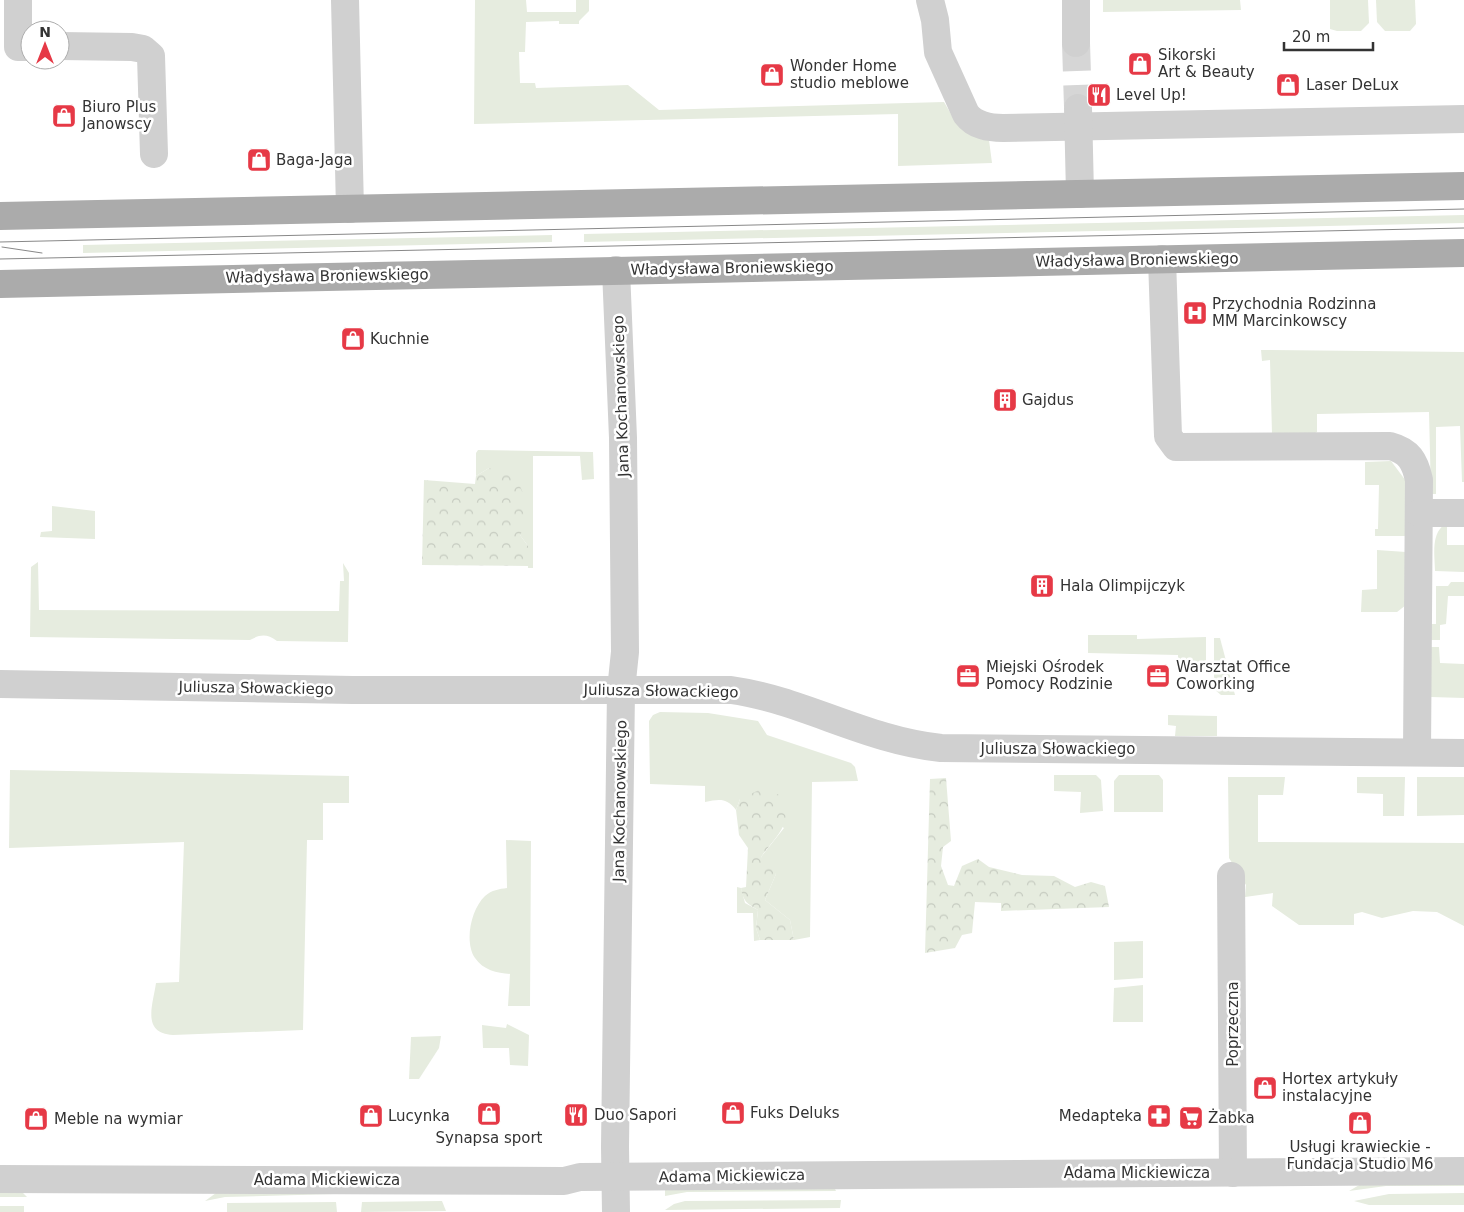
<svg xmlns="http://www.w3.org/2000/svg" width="1464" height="1212" font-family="'DejaVu Sans',sans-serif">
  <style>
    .green { fill: #e6ecdf }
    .forest { fill: url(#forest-crowns) }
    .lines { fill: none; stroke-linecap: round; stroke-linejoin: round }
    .minor-tunnel { stroke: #d6d6d6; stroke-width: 28; stroke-dasharray: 28 14; stroke-linecap: butt }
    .minor { stroke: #d0d0d0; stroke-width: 28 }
    .major { stroke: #ababab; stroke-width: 28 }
    .tram { stroke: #888; stroke-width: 1 }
    .labels { text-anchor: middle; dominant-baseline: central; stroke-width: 5; stroke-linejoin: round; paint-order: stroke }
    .poi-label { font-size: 15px; fill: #333; stroke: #fff; text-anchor: start }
    .street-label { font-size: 15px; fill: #333; stroke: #fff }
  </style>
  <defs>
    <pattern id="forest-crowns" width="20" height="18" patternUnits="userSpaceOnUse" patternTransform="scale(1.25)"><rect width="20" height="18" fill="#e6ecdf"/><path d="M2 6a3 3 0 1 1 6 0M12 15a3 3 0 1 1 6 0" fill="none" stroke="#c6cbc0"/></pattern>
  </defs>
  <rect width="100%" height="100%" fill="#fff"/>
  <g class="green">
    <polygon points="475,0 526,0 527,12 576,12 576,0 589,0 589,11 579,21 579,24 559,24 559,21 526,22 525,52 519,52 520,83 535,83 536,88 628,85 659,110 944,102 954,119 989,140 992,163 898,166 898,114 474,124"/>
    <polygon points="1103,0 1240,0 1241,10 1103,12"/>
    <polygon points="1330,0 1368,0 1369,23 1361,31 1337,31 1330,29"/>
    <polygon points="1376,0 1415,0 1416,24 1410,31 1385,31 1377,22"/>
    <polygon points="1464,215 1464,223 584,242 584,234"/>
    <polygon points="552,235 552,242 83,253 83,245"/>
    <polygon points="1261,350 1464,352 1464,482 1462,482 1460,426 1436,427 1436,494 1431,494 1429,412 1317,414 1317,432 1310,436 1272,434 1270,360 1262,361"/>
    <polygon points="478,450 593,452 594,479 582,480 580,456 533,456 533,568 528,568 528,546 520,535 489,468 476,476 476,453"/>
    <polygon points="1391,461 1409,485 1407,536 1375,536 1375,529 1378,529 1379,485 1365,485 1365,462"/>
    <polygon points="52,506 95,511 95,539 40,537 41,532 52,531"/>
    <path d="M1447 523V545H1464V572L1435 571C1435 555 1430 532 1447 523Z"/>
    <polygon points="1377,550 1406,552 1406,605 1397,612 1361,612 1362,590 1377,589"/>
    <path d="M38 562 39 610 339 611 340 581H344L343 563 349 573 348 642 277 641C267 634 261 634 250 640L30 637 31 567Z"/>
    <polygon points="1451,582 1464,582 1464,596 1448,596 1446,624 1440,625 1440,640 1431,640 1431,624 1436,624 1436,586 1448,586"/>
    <polygon points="1088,635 1137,635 1137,639 1206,637 1206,666 1205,670 1178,669 1178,655 1088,653"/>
    <polygon points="1214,638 1220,638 1235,695 1221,695 1214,689"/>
    <polygon points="1431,647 1439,647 1440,663 1464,664 1464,698 1431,697"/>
    <path d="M660 712 708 713 758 721 767 735 851 763 855 767 858 781 812 782 810 937 794 940 790 920 765 900 776 874 761 857 784 828 740 799 736 810C727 798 720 799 705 802V786L650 784 649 721 653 715Z"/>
    <polygon points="1168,715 1217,716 1217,736 1175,736 1176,726 1168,725"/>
    <path d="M10 770 349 776V803H323V840H307L303 1030 173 1035C141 1033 153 1005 156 983L179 982 184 842 9 848Z"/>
    <polygon points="1054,775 1096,775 1101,780 1103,811 1080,813 1081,792 1054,791"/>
    <polygon points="1119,775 1159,775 1163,780 1163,812 1114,812 1114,781"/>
    <polygon points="1228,777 1285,777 1283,795 1258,795 1258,842 1464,843 1464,926 1437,912 1413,911 1382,918 1362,912 1354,914 1354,925 1299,925 1272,906 1273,893 1245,897 1246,885 1229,858"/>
    <polygon points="1357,777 1405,777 1404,816 1383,816 1383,794 1357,793"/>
    <polygon points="1417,777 1464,777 1464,815 1417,816"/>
    <path d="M506 840 531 841 530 1006H508L510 974C497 973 483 970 475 958 464 942 471 909 485 896 492 890 499 889 507 888Z"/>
    <polygon points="737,887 741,888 745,903 758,910 756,928 760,940 754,941 753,913 737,913"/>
    <polygon points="1143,941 1143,978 1114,980 1114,942"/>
    <polygon points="1143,985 1143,1022 1113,1022 1114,988"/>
    <polygon points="507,1024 529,1035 528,1066 510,1065 509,1048 483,1048 482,1025 506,1028"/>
    <polygon points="441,1036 439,1048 419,1079 409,1079 411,1037"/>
    <polygon points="1464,1183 1464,1186 1386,1186 1349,1191 1361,1184"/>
    <polygon points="834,1187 836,1191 687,1192 665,1196 665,1189"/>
    <polygon points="0,1191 21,1191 27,1197 0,1197"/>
    <polygon points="216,1193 334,1194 225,1197 205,1201"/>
    <polygon points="1464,1193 1464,1205 1369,1205 1354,1201 1389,1194"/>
    <polygon points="841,1200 840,1208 665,1210 674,1204 685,1201"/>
    <polygon points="442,1201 446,1211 361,1212 362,1202"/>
    <polygon points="336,1202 337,1212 227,1212 227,1203"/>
    <rect x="0" y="1206" width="24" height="6"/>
  </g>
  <g class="forest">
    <path d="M489 468C495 470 504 470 509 474 527 486 532 519 520 535L528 546V566L422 565 424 480 475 484 476 476Z"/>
    <polygon points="946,778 951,841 943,847 941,866 948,885 954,886 962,866 978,859 989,867 1022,875 1054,876 1075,887 1091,882 1105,886 1109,907 1001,911 1001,903 975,902 972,933 962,935 955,948 925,953 930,779"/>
    <path d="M759 790 781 795C795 823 776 836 761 857L771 861 776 874 765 900 790 920 794 940H760L756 928 758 910C747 904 743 901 741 888L746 887 748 848 739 835 736 810 740 799Z"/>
  </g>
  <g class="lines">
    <polyline class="minor-tunnel" points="1076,43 1078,107"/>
    <g class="minor">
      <polyline points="18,0 18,47 30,47"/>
      <polyline points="345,0 350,209"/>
      <path d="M930 0 935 20 938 52 966 114C975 126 989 128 1003 128L1464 119"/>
      <polyline points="1076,0 1076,43"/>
      <polyline points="60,46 132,47 143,49 151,56 154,154"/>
      <polyline points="1078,108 1080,194"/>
      <path d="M1162 259 1168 436 1176 447 1390 446C1409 451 1415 461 1419 480L1417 752"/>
      <polyline points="616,270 623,438 625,652 621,690 615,1147 616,1212"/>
      <polyline points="1419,513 1464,513"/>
      <path d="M0 684 353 690H731C803 700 865 740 941 748L1464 753"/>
      <polyline points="1231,876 1233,1173"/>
      <polyline points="0,1179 564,1181 580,1177 1464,1171"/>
    </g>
    <g class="major">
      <polyline points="0,216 1464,186"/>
      <polyline points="0,284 1464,253"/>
    </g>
    <g class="tram">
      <polyline points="0,242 1464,209"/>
      <polyline points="2,247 42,253"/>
      <polyline points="0,259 1464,228"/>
    </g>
  </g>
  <defs>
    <symbol id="shop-square" viewBox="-11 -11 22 22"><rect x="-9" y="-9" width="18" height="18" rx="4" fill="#e63946" stroke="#fff"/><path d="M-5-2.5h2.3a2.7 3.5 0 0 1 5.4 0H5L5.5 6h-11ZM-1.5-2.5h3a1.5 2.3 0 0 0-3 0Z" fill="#fff"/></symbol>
    <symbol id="restaurant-square" viewBox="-11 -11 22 22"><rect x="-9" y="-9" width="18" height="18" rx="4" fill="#e63946" stroke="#fff"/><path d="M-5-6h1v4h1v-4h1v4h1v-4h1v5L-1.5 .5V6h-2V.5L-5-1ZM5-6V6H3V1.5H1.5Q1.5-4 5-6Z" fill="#fff"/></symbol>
    <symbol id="hospital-square" viewBox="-11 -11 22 22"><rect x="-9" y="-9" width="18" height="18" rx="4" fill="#e63946" stroke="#fff"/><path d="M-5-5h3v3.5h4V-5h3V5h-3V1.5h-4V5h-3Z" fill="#fff"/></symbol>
    <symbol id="building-square" viewBox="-11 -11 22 22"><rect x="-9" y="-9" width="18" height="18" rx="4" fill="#e63946" stroke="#fff"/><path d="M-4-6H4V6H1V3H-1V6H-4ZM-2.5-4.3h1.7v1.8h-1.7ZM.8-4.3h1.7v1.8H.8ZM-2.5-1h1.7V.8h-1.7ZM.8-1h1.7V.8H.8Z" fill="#fff"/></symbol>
    <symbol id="office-square" viewBox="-11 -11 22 22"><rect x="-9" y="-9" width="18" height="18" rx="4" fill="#e63946" stroke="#fff"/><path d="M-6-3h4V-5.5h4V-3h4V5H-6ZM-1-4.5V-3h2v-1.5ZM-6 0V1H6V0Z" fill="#fff"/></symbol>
    <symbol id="pharmacy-square" viewBox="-11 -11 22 22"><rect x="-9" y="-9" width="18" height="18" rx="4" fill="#e63946" stroke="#fff"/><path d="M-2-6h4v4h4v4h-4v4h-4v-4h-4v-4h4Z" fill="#fff"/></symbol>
    <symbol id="supermarket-square" viewBox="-11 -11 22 22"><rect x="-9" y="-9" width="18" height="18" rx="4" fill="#e63946" stroke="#fff"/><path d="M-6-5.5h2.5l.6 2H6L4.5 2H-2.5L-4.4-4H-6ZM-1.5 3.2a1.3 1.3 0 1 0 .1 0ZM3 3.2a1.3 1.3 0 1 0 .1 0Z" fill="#fff"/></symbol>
  </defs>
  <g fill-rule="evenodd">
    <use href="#shop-square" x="1126" y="50" width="28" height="28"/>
    <use href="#shop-square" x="758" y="61" width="28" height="28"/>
    <use href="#shop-square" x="1274" y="71" width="28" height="28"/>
    <use href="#restaurant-square" x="1085" y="81" width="28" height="28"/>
    <use href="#shop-square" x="50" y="102" width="28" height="28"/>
    <use href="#shop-square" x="245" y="146" width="28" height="28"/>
    <use href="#hospital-square" x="1181" y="299" width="28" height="28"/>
    <use href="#shop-square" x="339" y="325" width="28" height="28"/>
    <use href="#building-square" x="991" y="386" width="28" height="28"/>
    <use href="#building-square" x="1028" y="572" width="28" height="28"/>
    <use href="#office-square" x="954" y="662" width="28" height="28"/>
    <use href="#office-square" x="1144" y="662" width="28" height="28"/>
    <use href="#shop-square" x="1251" y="1074" width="28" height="28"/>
    <use href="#shop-square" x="719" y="1099" width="28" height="28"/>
    <use href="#shop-square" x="475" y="1100" width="28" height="28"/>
    <use href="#restaurant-square" x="562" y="1101" width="28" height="28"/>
    <use href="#shop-square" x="357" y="1102" width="28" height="28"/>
    <use href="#pharmacy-square" x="1145" y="1102" width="28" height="28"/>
    <use href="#supermarket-square" x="1177" y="1104" width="28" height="28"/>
    <use href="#shop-square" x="22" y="1105" width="28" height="28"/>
    <use href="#shop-square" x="1346" y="1109" width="28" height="28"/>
  </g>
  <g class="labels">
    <g class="poi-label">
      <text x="1158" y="55">Sikorski<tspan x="1158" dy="17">Art &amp; Beauty</tspan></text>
      <text x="790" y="66">Wonder Home<tspan x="790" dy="17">studio meblowe</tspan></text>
      <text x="1306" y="85">Laser DeLux</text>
      <text x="1116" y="95">Level Up!</text>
      <text x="82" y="107">Biuro Plus<tspan x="82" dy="17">Janowscy</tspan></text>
      <text x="276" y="160">Baga-Jaga</text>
      <text x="1212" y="304">Przychodnia Rodzinna<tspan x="1212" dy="17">MM Marcinkowscy</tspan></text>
      <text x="370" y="339">Kuchnie</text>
      <text x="1022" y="400">Gajdus</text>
      <text x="1060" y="586">Hala Olimpijczyk</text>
      <text x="986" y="667">Miejski Ośrodek<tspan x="986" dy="17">Pomocy Rodzinie</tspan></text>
      <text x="1176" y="667">Warsztat Office<tspan x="1176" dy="17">Coworking</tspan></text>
      <text x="1282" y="1079">Hortex artykuły<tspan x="1282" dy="17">instalacyjne</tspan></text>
      <text x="750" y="1113">Fuks Deluks</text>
      <text x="594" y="1115">Duo Sapori</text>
      <text x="388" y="1116">Lucynka</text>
      <text x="1142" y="1116" text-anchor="end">Medapteka</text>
      <text x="1208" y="1118">Żabka</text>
      <text x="54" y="1119">Meble na wymiar</text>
      <text x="489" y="1138" text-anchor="middle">Synapsa sport</text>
      <text x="1360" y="1147" text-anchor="middle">Usługi krawieckie -<tspan x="1360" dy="17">Fundacja Studio M6</tspan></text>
    </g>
    <g class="street-label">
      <text transform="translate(1137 260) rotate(-1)">Władysława Broniewskiego</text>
      <text transform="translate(732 268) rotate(-1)">Władysława Broniewskiego</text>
      <text transform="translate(327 276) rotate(-1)">Władysława Broniewskiego</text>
      <text transform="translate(621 396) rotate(-92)">Jana Kochanowskiego</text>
      <text transform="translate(256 688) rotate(1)">Juliusza Słowackiego</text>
      <text transform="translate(661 691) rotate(1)">Juliusza Słowackiego</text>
      <text x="1058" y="749">Juliusza Słowackiego</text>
      <text transform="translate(620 801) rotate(-89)">Jana Kochanowskiego</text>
      <text transform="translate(1233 1024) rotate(-90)">Poprzeczna</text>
      <text x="1137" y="1173">Adama Mickiewicza</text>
      <text transform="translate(732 1176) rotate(-1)">Adama Mickiewicza</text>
      <text x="327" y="1180">Adama Mickiewicza</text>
    </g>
  </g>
  <g transform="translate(45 45)"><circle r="24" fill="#ffffff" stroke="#adadad"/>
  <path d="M0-4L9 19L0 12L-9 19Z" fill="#e63946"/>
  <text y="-8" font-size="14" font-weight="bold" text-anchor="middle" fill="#333333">N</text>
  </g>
  <path d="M1284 42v8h89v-8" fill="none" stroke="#333333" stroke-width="2.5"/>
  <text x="1292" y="42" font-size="15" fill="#333333" stroke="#ffffff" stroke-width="4" paint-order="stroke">20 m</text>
</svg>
